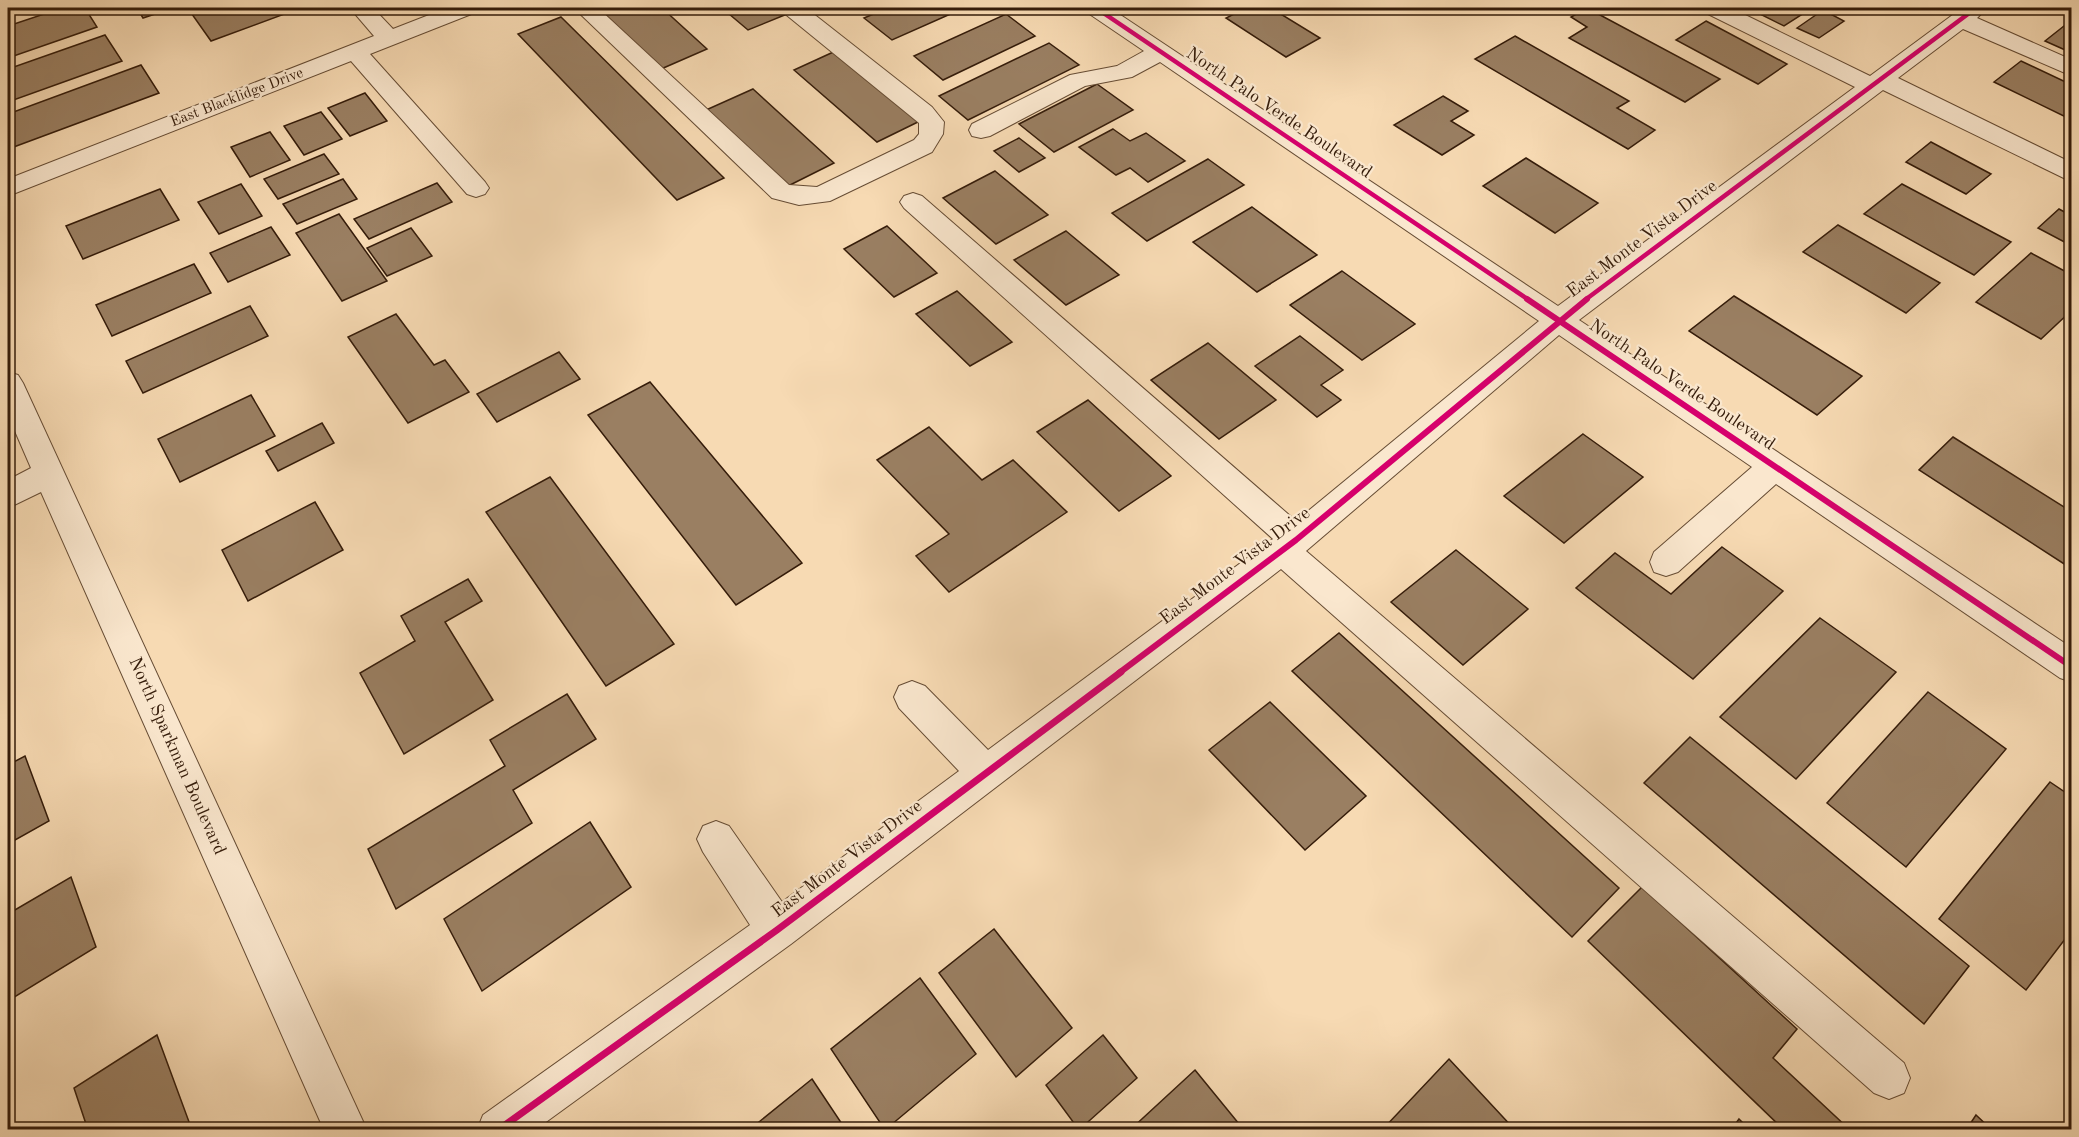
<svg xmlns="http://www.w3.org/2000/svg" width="2079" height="1137" font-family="'Old Standard TT',serif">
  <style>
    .building { fill: #9a7f62; stroke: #351c0a; stroke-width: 1.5 }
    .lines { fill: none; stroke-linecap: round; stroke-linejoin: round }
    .minor-casing { stroke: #664c34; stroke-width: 2 }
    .minor { fill: #fae7ce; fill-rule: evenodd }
    .cycleway-far2-casing { stroke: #fae7ce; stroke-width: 8 }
    .cycleway-far1-casing { stroke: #fae7ce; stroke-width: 10 }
    .cycleway-casing { stroke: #fae7ce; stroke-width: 10 }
    .cycleway-far2 { stroke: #d6006c; stroke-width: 4.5 }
    .cycleway-far1 { stroke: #d6006c; stroke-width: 6 }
    .cycleway { stroke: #d6006c; stroke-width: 7 }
    .labels { text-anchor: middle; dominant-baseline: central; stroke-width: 4.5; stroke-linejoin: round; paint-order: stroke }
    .far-street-label { font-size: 15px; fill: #351c0a; stroke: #fae7ce }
    .street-label { font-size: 18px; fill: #351c0a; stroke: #fae7ce }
  </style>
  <rect width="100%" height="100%" fill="#f7dab3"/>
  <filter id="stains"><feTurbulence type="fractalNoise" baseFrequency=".00333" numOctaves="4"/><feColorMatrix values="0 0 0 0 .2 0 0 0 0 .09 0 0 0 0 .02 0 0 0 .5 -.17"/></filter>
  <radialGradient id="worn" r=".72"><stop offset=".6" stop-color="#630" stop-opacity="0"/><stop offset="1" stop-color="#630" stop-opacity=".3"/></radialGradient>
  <g class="building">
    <polygon points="62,8 85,8 97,27 8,58 8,26"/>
    <polygon points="137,8 173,8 143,18"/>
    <polygon points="196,8 297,8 298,9 211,41 189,10"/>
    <polygon points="597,8 662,8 707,49 661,69"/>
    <polygon points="722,8 786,8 792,12 748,30"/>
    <polygon points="888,8 964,8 892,40 864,18"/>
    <polygon points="1246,8 1271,8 1320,38 1286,57 1226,18"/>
    <polygon points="1587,8 1720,79 1685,102 1569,38 1587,27 1571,17"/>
    <polygon points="1748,8 1812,8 1784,26"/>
    <polygon points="1823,10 1844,21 1819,38 1797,28"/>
    <polygon points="1006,14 1035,36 943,80 914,56"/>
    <polygon points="561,17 724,178 677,200 518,34"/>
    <polygon points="1706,21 1787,64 1758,84 1676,40"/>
    <polygon points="2069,22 2072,23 2072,53 2045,41"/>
    <polygon points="105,35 122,61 8,102 8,69"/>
    <polygon points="1515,36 1629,101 1617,108 1655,130 1628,149 1475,59"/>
    <polygon points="1049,43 1079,65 968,120 939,96"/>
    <polygon points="840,49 924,119 877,142 794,70"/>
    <polygon points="2021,61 2072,85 2072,120 1994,82"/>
    <polygon points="141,65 159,93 11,148 8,141 8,114"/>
    <polygon points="1097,84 1133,110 1054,152 1019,124"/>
    <polygon points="753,89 834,163 786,187 706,110"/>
    <polygon points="365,93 387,121 350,136 328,108"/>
    <polygon points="1443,96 1468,111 1451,121 1474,135 1442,155 1394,125"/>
    <polygon points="321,112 342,139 304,155 284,126"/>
    <polygon points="1113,129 1130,141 1146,133 1185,161 1148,182 1130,168 1116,175 1079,147"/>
    <polygon points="270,132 290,160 250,177 231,147"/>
    <polygon points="1019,138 1045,158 1019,172 994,151"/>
    <polygon points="1931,142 1991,174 1966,194 1906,162"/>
    <polygon points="324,154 339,174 278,199 264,179"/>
    <polygon points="1526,158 1598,203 1555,233 1483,186"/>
    <polygon points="1208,159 1244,185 1147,241 1112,213"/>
    <polygon points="995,171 1048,215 996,244 943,198"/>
    <polygon points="343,179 357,199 297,224 283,204"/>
    <polygon points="437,183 452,202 369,239 354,219"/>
    <polygon points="241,184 262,216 219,234 198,202"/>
    <polygon points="1902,184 2011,242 1974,275 1864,214"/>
    <polygon points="160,189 179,220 83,259 66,226"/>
    <polygon points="1252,207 1317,255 1257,292 1193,242"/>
    <polygon points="2059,209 2072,216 2072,246 2038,228"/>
    <polygon points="339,214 387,281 342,301 296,233"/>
    <polygon points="1838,225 1940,283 1906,313 1803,252"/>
    <polygon points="887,226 937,273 894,297 844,249"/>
    <polygon points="271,227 290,255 228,282 210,253"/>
    <polygon points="411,228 432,256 387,276 367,248"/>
    <polygon points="1066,231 1119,275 1066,305 1014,260"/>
    <polygon points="2031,253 2072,275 2072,310 2041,339 1976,302"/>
    <polygon points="194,264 211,293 112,336 96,305"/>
    <polygon points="1342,271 1415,324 1362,360 1290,305"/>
    <polygon points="957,291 1012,342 970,366 916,314"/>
    <polygon points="1734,296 1862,376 1817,415 1689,331"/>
    <polygon points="250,306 268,336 143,393 126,361"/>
    <polygon points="396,314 434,365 445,360 469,392 408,423 348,337"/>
    <polygon points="1300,336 1343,370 1321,385 1341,400 1317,417 1255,366"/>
    <polygon points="1208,343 1276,400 1219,439 1151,380"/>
    <polygon points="559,352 580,379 497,422 477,394"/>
    <polygon points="650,382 802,563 736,605 588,415"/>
    <polygon points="251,395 275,436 180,482 158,439"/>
    <polygon points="1088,400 1171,476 1119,511 1037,432"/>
    <polygon points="322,423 334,443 278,471 266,451"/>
    <polygon points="929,427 982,480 1013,460 1067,512 949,592 916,556 949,534 877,460"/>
    <polygon points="1583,434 1643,477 1564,543 1504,496"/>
    <polygon points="1953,437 2072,512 2072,569 1919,470"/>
    <polygon points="550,477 674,644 606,686 486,512"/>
    <polygon points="315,502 343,550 248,601 222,550"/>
    <polygon points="1722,547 1783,591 1693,679 1576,588 1615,553 1671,594"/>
    <polygon points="1456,550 1528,609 1463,665 1391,602"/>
    <polygon points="468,579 482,601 445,622 493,700 404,754 360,673 415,641 401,616"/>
    <polygon points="1820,618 1896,672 1796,779 1720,717"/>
    <polygon points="1339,633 1619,888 1572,937 1292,671"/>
    <polygon points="1928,692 2006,749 1906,867 1827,803"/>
    <polygon points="567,694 596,739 513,790 532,823 396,909 368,849 505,766 490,740"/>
    <polygon points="1270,702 1366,796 1305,850 1209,750"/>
    <polygon points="1690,737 1969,966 1924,1024 1644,783"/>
    <polygon points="25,756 49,821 8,844 8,765"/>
    <polygon points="2050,782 2072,797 2072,930 2026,990 1939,919"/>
    <polygon points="590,822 631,887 482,991 444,919"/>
    <polygon points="71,877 96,947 8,1001 8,914"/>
    <polygon points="1642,887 1797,1029 1773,1058 1850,1130 1784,1130 1588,941"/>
    <polygon points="994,929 1072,1028 1016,1077 939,973"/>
    <polygon points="920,978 976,1054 885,1130 831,1049"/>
    <polygon points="157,1035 192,1130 88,1130 74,1088"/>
    <polygon points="1103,1035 1137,1078 1079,1130 1046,1085"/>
    <polygon points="1449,1059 1515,1130 1382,1130"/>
    <polygon points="1195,1070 1244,1130 1130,1130"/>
    <polygon points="812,1079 846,1130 749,1130"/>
    <polygon points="1976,1115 1992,1130 1966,1130"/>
    <polygon points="1739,1119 1750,1130 1731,1130"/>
  </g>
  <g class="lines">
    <defs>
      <g id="minor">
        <polygon points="350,8 373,8 393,29 447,8 477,8 474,13 370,54 485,182 489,188 485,194 476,197 467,194 351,61 8,196 8,179 374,36"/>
        <polygon points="574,8 598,8 789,185 817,187 914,140 919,134 919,123 784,13 781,8 806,8 932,107 944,122 943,134 932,152 830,201 799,205 772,198"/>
        <polygon points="1085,8 1110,8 1558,306 1855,87 1706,13 1703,8 1731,8 1870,76 1962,8 1987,8 1977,18 2072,60 2072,76 1963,29 1898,78 2072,163 2072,182 1883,90 1579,320 2072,648 2072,682 2060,678 1776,484 1678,572 1666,576 1654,572 1650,562 1654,552 1752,467 1559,335 1306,551 1904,1063 1910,1078 1904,1093 1889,1099 1874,1093 1281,569 791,944 535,1130 477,1130 483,1115 750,925 703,852 697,839 703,826 716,821 729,826 782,902 959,771 899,708 894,697 899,686 912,681 925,686 988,750 1273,539 904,208 900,202 904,196 913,193 922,196 1296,521 1539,321 1160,62 1132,77 1085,86 990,136 981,138 972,136 969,130 972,124 1070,75 1117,66 1144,51 1088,13"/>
        <polygon points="8,372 18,375 23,383 367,1130 324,1130 41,492 8,508 8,480 31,468 8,415"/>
      </g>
    </defs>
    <use href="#minor" class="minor-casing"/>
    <use href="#minor" class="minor"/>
    <defs>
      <g id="cycleway-far2">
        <polyline points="1096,8 1529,300"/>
        <polyline points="1585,300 1976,8"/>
      </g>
      <g id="cycleway-far1">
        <polyline points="1527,299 2072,667"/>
        <polyline points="1119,673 1296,540 1587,299"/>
      </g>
      <polyline id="cycleway" points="498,1130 777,930 1121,672"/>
    </defs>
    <use href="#cycleway-far2" class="cycleway-far2-casing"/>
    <use href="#cycleway-far1" class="cycleway-far1-casing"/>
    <use href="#cycleway" class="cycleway-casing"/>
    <use href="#cycleway-far2" class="cycleway-far2"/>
    <use href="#cycleway-far1" class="cycleway-far1"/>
    <use href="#cycleway" class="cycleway"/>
  </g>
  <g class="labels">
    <g class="far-street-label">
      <text transform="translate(237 98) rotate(-21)">East Blacklidge Drive</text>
    </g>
    <g class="street-label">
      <text transform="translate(1279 113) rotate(34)">North Palo Verde Boulevard</text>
      <text transform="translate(1642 239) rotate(-37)">East Monte Vista Drive</text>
      <text transform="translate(1682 385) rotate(34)">North Palo Verde Boulevard</text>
      <text transform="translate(1235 566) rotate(-37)">East Monte Vista Drive</text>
      <text transform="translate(177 756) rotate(66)">North Sparkman Boulevard</text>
      <text transform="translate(847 859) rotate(-37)">East Monte Vista Drive</text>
    </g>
  </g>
  <rect width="2079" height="1137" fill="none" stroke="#f7dab3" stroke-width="30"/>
  <rect x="9" y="9" width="2061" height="1119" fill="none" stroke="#351c0a" stroke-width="3"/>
  <rect x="15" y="15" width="2049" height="1107" fill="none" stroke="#351c0a" stroke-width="1.5"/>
  <rect width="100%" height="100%" filter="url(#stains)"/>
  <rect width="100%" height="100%" fill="url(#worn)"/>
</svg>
